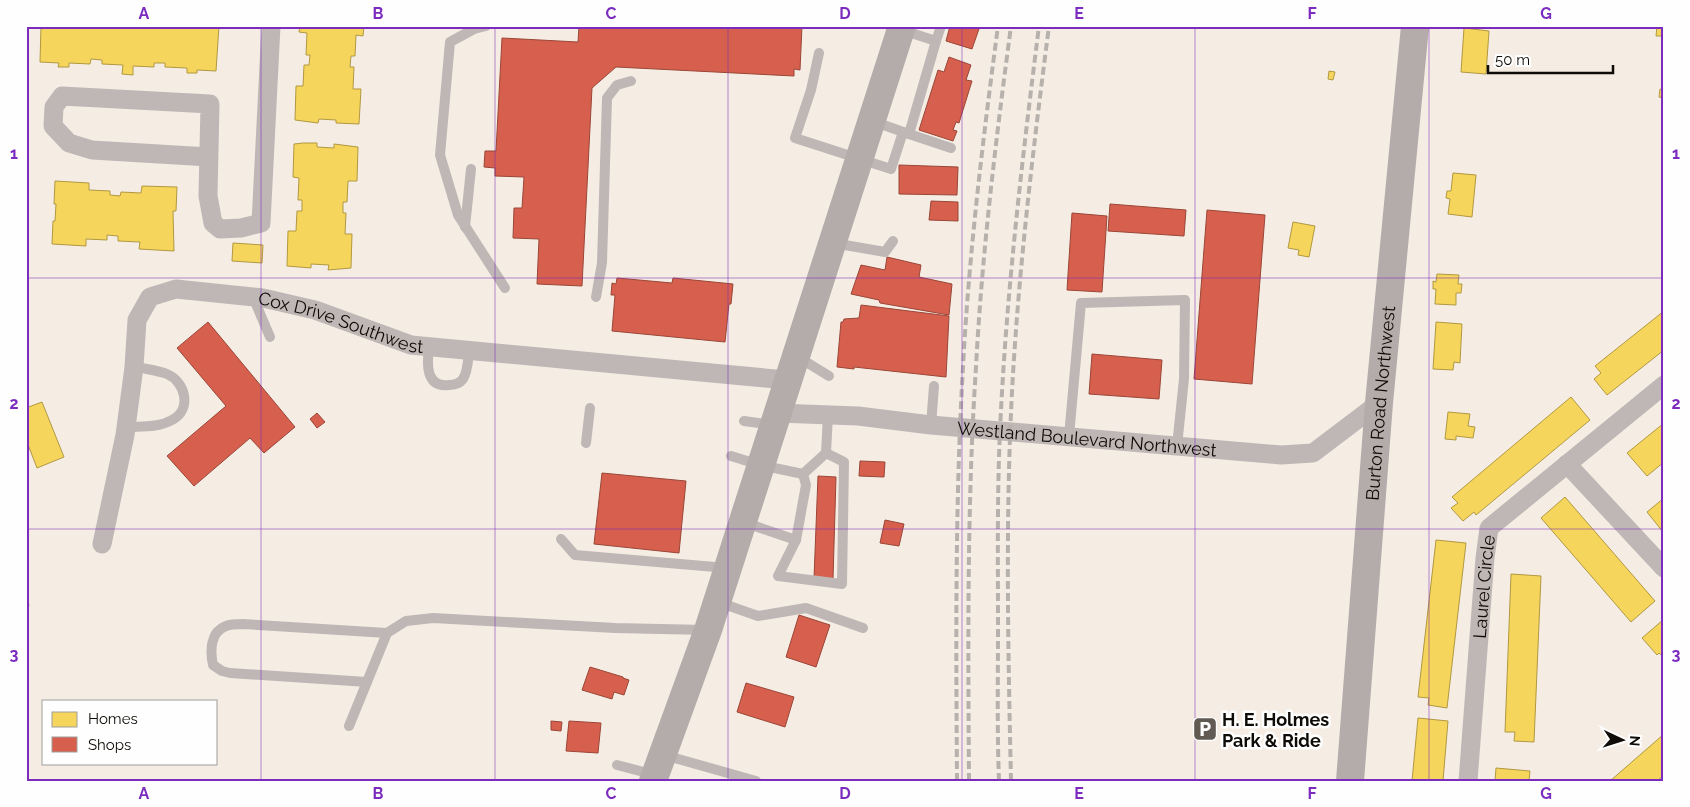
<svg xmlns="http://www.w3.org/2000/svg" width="1690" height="807" font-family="Raleway,sans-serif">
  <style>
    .homes { fill: #f6d55c; stroke: #b19842 }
    .shops { fill: #d6604d; stroke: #9a4638 }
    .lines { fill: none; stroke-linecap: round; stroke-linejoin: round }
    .lane { stroke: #bfb7b6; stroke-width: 10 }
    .street { stroke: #bfb7b6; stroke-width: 19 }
    .secondary { stroke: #b4acab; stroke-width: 28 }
    .rail { stroke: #b6b1ac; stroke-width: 4; stroke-dasharray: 8 4; stroke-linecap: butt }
    .grid { fill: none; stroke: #7b2cbf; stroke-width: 1; stroke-opacity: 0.55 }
    .labels { text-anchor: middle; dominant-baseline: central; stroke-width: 5; stroke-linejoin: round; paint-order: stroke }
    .street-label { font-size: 18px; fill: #0f0b06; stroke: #fefefe }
    .poi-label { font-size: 18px; font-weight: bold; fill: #0f0b06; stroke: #fefefe; text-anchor: start }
    .neatline { fill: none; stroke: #7b2cbf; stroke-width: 2 }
    .grid-label { font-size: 16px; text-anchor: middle; font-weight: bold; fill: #7b2cbf }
  </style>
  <rect width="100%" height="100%" fill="#f5ede3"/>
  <g class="homes">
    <polygon points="41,26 219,26 216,71 197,70 197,73 187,73 187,68 165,67 165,63 154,63 154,67 133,66 133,75 122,74 123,65 102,64 102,60 91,59 90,64 69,63 69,67 58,67 59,63 40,62"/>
    <polygon points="300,26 364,26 363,36 356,35 355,56 351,56 350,67 354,67 353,89 361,89 359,124 336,123 336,120 319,119 318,123 295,120 296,86 303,86 304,65 309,65 310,55 306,55 307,33 299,32"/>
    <polygon points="1657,26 1664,26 1664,36 1656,36"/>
    <polygon points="1464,28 1489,31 1486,74 1461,72"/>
    <polygon points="1329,71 1335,72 1333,80 1328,79"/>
    <polygon points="1660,89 1664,90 1664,98 1659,97"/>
    <polygon points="303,143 317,143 317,147 334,148 334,144 358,147 357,181 348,181 347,202 343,202 343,213 346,213 345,234 352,234 351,268 328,270 329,265 311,264 311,268 287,266 288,231 296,231 297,211 302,211 302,200 298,200 299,178 293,177 294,144"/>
    <polygon points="1453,173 1476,175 1472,217 1448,214 1450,199 1446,198 1447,191 1451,191"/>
    <polygon points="55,181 89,183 89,190 110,191 110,195 120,196 121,192 141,193 142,186 177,187 176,211 173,211 174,251 139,249 140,242 118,241 118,236 107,235 107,240 86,239 86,246 52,244 53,221 55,221 56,204 54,204"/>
    <polygon points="1293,222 1315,226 1309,257 1298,255 1299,250 1288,248"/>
    <polygon points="233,243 263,245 262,263 232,261"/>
    <polygon points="1437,274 1459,275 1458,284 1462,284 1461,293 1456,293 1456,305 1435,304 1436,289 1433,289 1433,281 1436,282"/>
    <polygon points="1664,311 1664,350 1607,395 1594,379 1601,373 1595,366"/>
    <polygon points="1436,322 1462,324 1460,363 1454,362 1453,370 1433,369"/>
    <polygon points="1571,397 1590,420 1476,515 1474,512 1463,521 1451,508 1458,503 1452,497"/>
    <polygon points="42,402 64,457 37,468 27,442 26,443 26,408"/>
    <polygon points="1448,412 1470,414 1468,426 1475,427 1473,438 1456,436 1456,440 1445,439"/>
    <polygon points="1664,423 1664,462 1647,476 1627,453"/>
    <polygon points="1565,497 1655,601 1631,622 1541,518"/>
    <polygon points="1664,498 1664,531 1663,532 1647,512"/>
    <polygon points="1436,540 1466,543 1447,708 1428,705 1429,698 1418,697"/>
    <polygon points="1511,574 1541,576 1534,742 1514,741 1515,732 1505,732"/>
    <polygon points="26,587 29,606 26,605"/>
    <polygon points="1664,619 1664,658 1659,653 1657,655 1642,638"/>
    <polygon points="1418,718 1448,721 1443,781 1412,781"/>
    <polygon points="1664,734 1664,775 1657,781 1610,781"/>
    <polygon points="1496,768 1530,771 1529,781 1495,781"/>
  </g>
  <g class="shops">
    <polygon points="579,26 802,26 800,70 794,69 794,76 616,67 592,88 582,286 537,284 539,239 513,238 514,208 522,208 524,177 495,176 495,168 484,167 485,151 496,151 502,38 578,42"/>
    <polygon points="950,26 980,26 972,49 946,41"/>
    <polygon points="949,57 971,65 966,80 972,81 959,123 956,122 953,130 957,131 953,141 919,130 938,70 944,72"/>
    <polygon points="899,165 958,167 957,195 899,194"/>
    <polygon points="931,201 958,202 958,221 929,220"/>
    <polygon points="1110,204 1186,210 1184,236 1108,231"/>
    <polygon points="1207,210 1265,215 1252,384 1194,379"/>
    <polygon points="1072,213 1107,216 1102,292 1067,290"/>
    <polygon points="887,257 921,265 919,277 952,284 949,315 880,303 879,300 851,294 861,265 885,270"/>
    <polygon points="617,278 672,283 673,278 733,284 731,304 729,304 725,342 612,331 615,295 611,295 612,283 616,284"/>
    <polygon points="861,305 949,316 946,377 854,367 854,369 837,367 841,322 843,322 844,319 859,318"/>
    <polygon points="208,322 295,427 264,453 250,438 194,486 167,456 226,406 177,348"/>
    <polygon points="1092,354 1162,360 1159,399 1089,394"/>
    <polygon points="317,413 325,422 317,428 310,419"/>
    <polygon points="860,461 885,462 884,477 859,476"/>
    <polygon points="602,473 686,481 679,553 594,544"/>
    <polygon points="818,476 836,477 833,579 814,578"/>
    <polygon points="885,520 904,524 899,546 880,543"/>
    <polygon points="799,615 830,625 816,667 786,657"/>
    <polygon points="590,667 623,677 623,678 629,680 624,695 614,692 612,699 582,690"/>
    <polygon points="746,683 794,697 785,727 737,712"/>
    <polygon points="551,721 562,722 561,731 551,730"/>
    <polygon points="569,721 601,723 598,753 566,751"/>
  </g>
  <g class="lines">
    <g class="lane">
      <polyline points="486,26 474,29 450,42 440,155 458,215 505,288"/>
      <polyline points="902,30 936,41 941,26"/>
      <polyline points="819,53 811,90 795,138 891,169 903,132"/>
      <polyline points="872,121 909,134 936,41"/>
      <polyline points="909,134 951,148"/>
      <polyline points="465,227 471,169"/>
      <polyline points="833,243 885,252 893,241"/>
      <polyline points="253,297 270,337"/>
      <polyline points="596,297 602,263 607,98 617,85 631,81"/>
      <path d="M429 347C427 363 425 388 449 385 454 385 460 383 463 379 468 371 468 360 469 351"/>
      <polyline points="798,357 829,376"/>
      <polyline points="744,421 773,425"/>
      <polyline points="931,425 934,386"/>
      <path d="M126 427C142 426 158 428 172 420 192 410 186 382 167 374 157 370 144 369 133 366"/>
      <polyline points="1069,436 1081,303 1185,300 1184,379 1177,446"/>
      <polyline points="586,443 590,408"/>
      <polyline points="731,456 760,465 803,474"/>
      <polyline points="803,474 806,485 796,540 778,576 842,584 844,462 826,453"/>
      <polyline points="803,474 826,453 828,415"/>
      <polyline points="743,522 796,540"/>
      <polyline points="561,539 575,555 727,568"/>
      <polyline points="718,602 758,616 806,608 863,628"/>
      <path d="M367 682 230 673 222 671 213 665C210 651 210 632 226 626 231 624 238 624 243 624L387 633"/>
      <polyline points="349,726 387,633 406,621 433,618 615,628 707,630"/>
      <polyline points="664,755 756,781"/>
      <polyline points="617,765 655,775"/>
    </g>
    <g class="street">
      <polyline points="209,157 92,150 69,143 53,126 54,107 62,96 210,104 208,196 213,223 220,229 241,228 261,223 271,26"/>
      <path id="s1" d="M777 413 858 416 931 425 1281 455 1313 453 1379 403"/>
      <polyline points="1567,464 1664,568"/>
      <path id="s2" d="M102 544 125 435 134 367 137 320 150 297 176 289 263 298 315 310 411 345 787 380"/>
      <path id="s3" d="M1468 781 1485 558 1489 528 1664 385"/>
    </g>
    <g class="secondary">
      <polyline points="653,781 708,630 902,26"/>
      <path id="s4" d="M1350 781 1379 403 1415 26"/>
    </g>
    <g class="rail">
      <path d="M957 781C956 643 955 504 963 367 969 253 983 139 998 26"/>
      <path d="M969 781C968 643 967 504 976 367 982 253 996 139 1011 26"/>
      <path d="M999 781C997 730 998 679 998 629 998 563 997 497 1000 431 1006 296 1022 161 1039 26"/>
      <path d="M1011 781C1008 645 1005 509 1013 374 1020 258 1034 142 1049 26"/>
    </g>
  </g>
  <path class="grid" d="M261 26V781M495 26V781M728 26V781M962 26V781M1195 26V781M1429 26V781M26 278H1664M26 529H1664"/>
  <defs>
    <symbol id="parking-square" viewBox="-11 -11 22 22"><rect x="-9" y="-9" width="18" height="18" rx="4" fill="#605a53" stroke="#fefefe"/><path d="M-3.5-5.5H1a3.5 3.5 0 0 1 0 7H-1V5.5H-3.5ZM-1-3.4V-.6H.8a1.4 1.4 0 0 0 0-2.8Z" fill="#fff"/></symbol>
  </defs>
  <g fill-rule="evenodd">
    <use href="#parking-square" x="1191" y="715" width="28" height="28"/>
  </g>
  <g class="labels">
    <g class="street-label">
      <text stroke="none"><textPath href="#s2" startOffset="450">Cox Drive Southwest</textPath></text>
      <text stroke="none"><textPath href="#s4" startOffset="379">Burton Road Northwest</textPath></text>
      <text stroke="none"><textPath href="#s1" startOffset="311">Westland Boulevard Northwest</textPath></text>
      <text stroke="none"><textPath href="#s3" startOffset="195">Laurel Circle</textPath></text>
    </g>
    <g class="poi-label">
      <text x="1222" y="719">H. E. Holmes<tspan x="1222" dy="21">Park &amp; Ride</tspan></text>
    </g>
  </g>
  <rect width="1690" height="807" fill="none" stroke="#fefefe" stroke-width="55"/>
  <rect x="42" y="700" width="175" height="65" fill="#fefefe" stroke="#9e9d9b"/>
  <rect x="52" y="712" width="25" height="15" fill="#f6d55c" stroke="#9e9d9b"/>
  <text x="88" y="724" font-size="15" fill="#0f0b06">Homes</text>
  <rect x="52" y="737" width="25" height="15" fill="#d6604d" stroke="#9e9d9b"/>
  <text x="88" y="750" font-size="15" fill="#0f0b06">Shops</text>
  <g transform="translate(1622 740) rotate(94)" stroke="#fefefe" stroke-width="4" paint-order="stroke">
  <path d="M0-4L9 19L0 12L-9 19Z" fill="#0f0b06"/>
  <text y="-8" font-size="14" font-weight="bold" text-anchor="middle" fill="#0f0b06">N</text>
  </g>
  <path d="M1488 65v8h125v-8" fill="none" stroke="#0f0b06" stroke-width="2.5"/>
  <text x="1495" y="65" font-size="15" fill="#0f0b06" stroke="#fefefe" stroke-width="4" paint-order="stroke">50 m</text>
  <rect x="28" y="28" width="1634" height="752" class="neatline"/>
  <g class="grid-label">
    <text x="144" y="19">A</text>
    <text x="378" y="19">B</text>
    <text x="611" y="19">C</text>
    <text x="845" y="19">D</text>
    <text x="1079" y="19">E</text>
    <text x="1312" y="19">F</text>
    <text x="1546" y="19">G</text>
    <text x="14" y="159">1</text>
    <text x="1676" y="159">1</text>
    <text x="14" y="409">2</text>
    <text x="1676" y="409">2</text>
    <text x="14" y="660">3</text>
    <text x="1676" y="660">3</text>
    <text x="144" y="799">A</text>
    <text x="378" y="799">B</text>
    <text x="611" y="799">C</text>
    <text x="845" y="799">D</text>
    <text x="1079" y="799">E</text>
    <text x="1312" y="799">F</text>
    <text x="1546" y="799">G</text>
  </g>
</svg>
